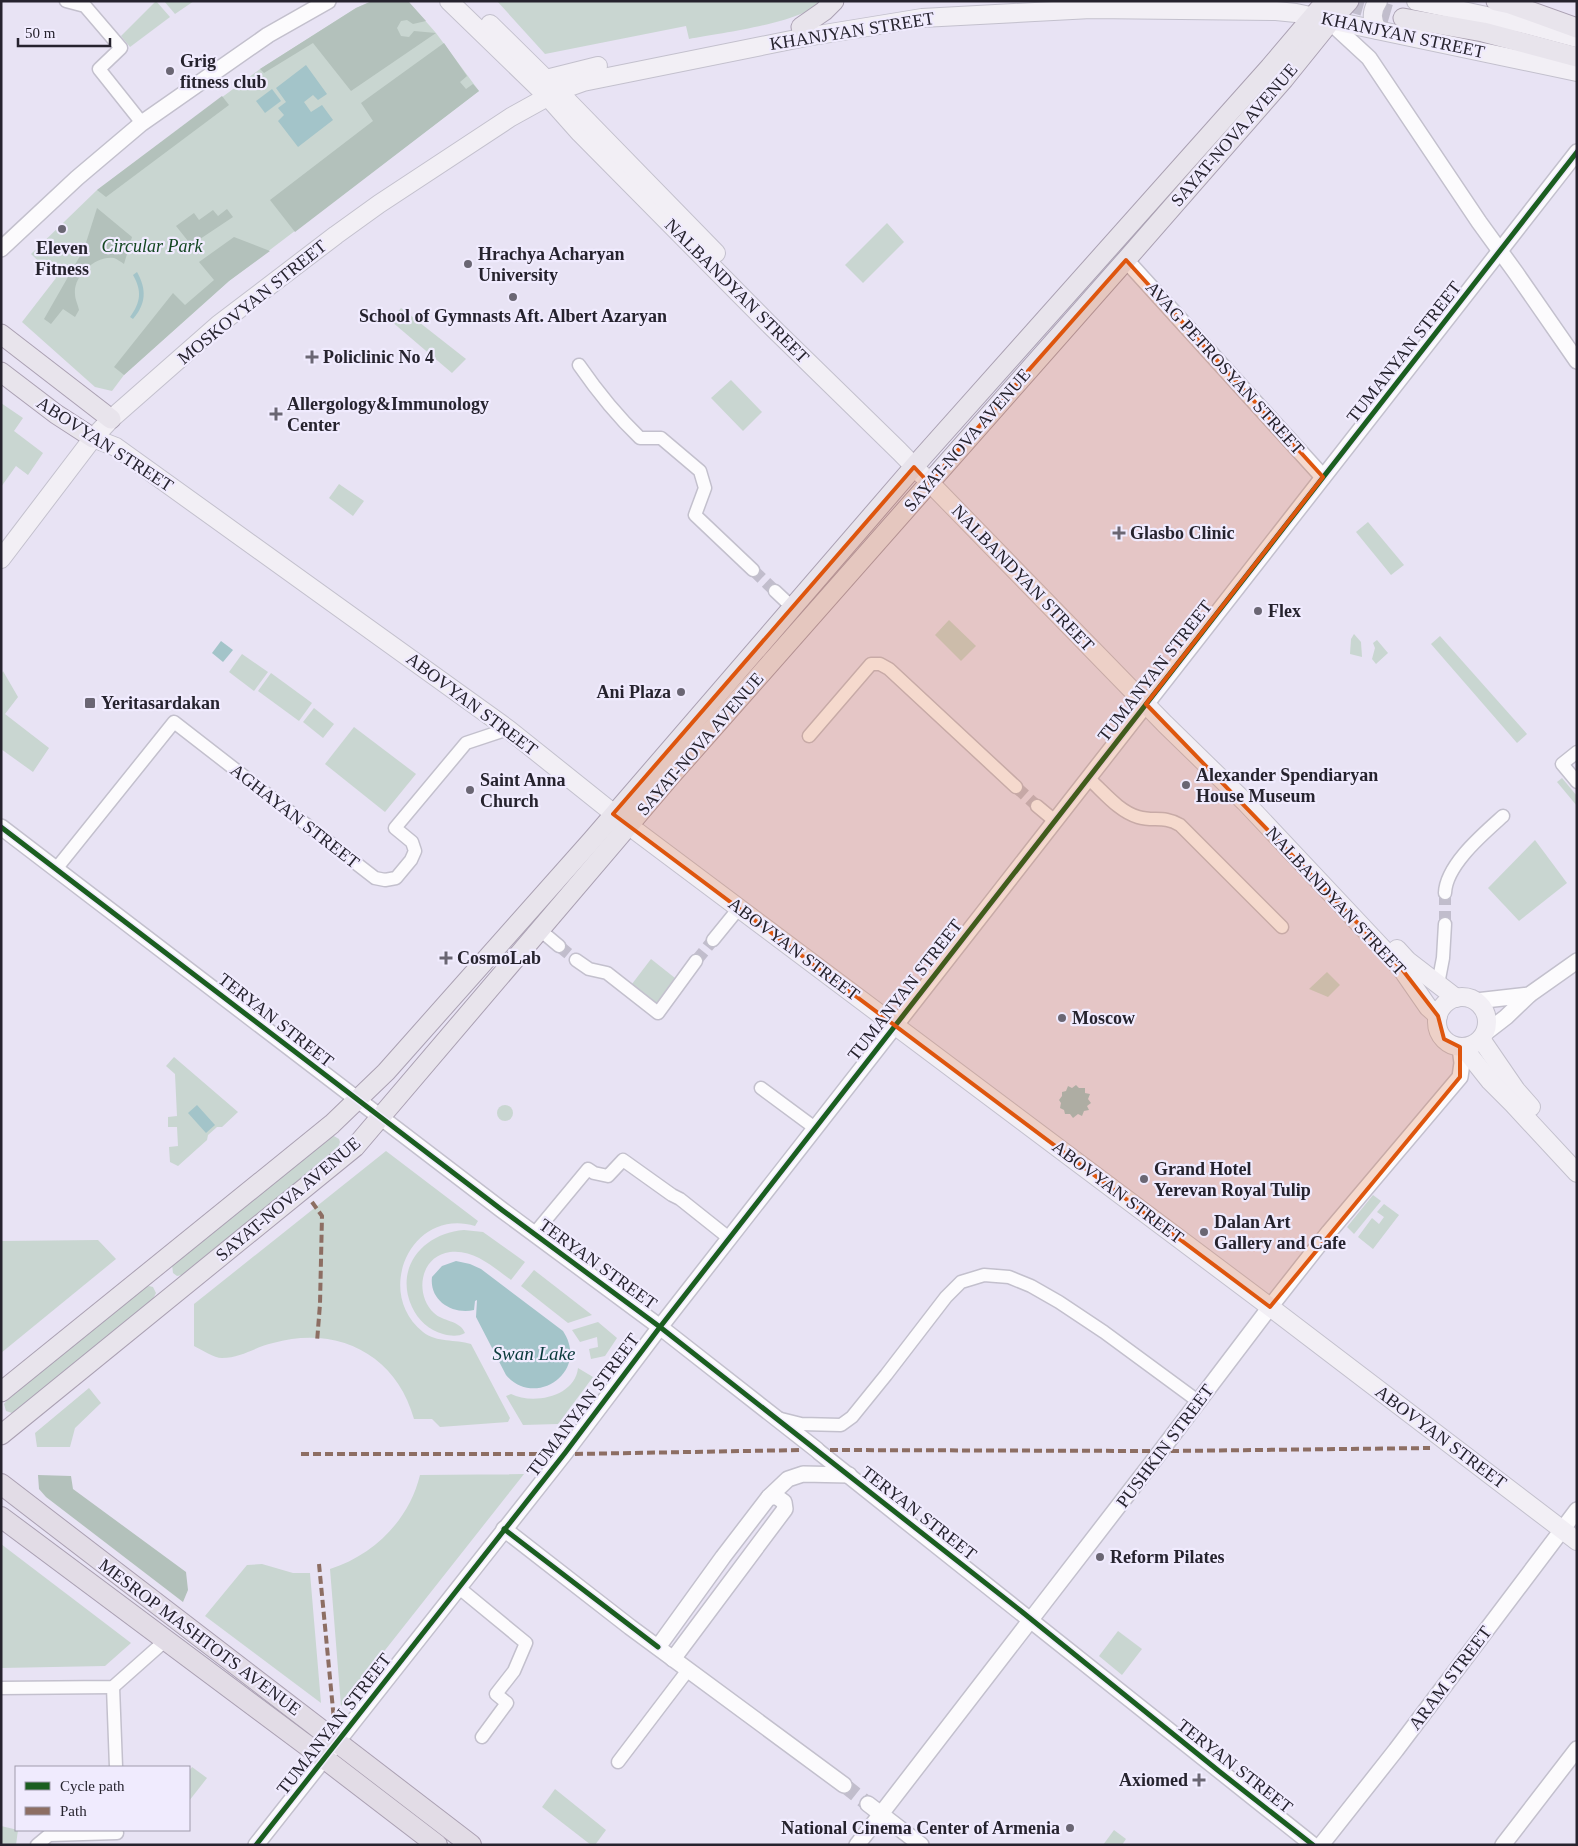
<svg xmlns="http://www.w3.org/2000/svg" width="1578" height="1846" font-family="'Times New Roman',serif">
  <style>
    .green { fill: #c9d6d1 }
    .forest { fill: #b3c1bb }
    .water { fill: #a3c4c9 }
    .lines { fill: none; stroke-linecap: round; stroke-linejoin: round }
    .minor-tunnel { stroke: #c1bdcc; stroke-width: 12; stroke-dasharray: 12 6; stroke-linecap: butt }
    .tertiary-tunnel { stroke: #c1bdcc; stroke-width: 15; stroke-dasharray: 15 8; stroke-linecap: butt }
    .primary-tunnel { stroke: #c1bdcc; stroke-width: 19; stroke-dasharray: 19 9; stroke-linecap: butt }
    .minor-casing { stroke: #c3c0cd; stroke-width: 15 }
    .tertiary-casing { stroke: #c3c0cd; stroke-width: 18 }
    .secondary-casing { stroke: #c3c0cd; stroke-width: 20 }
    .primary-casing { stroke: #aaa0b2; stroke-width: 21 }
    .trunk-casing { stroke: #aaa0b2; stroke-width: 22 }
    .minor { stroke: #fcfbfd; stroke-width: 12 }
    .tertiary { stroke: #fcfbfd; stroke-width: 15 }
    .secondary { stroke: #f2eff5; stroke-width: 18 }
    .primary { stroke: #e8e4ec; stroke-width: 19 }
    .trunk { stroke: #e2dce6; stroke-width: 20 }
    .quiet { stroke: #8d6e63; stroke-width: 4; stroke-dasharray: 8 4; stroke-linecap: butt }
    .cycleway-casing { stroke: #f0ebfe; stroke-width: 8 }
    .cycleway { stroke: #1b5e20; stroke-width: 5 }
    .marked { fill: #de560e; fill-opacity: 0.2; stroke: #de560e; stroke-width: 4; stroke-linejoin: round }
    .poi-dot { fill: #6a6673; stroke: #f0ebfe; stroke-width: 2 }
    .labels { text-anchor: middle; dominant-baseline: central; stroke-width: 4.5; stroke-linejoin: round; paint-order: stroke }
    .street-label { font-size: 18px; fill: #26232e; stroke: #f0ebfe }
    .poi-label { font-size: 18px; font-weight: bold; fill: #26232e; stroke: #f0ebfe; text-anchor: start }
    .park-label { font-size: 18px; font-style: italic; fill: #134621; stroke: #f0ebfe }
    .water-label { font-size: 19px; font-style: italic; fill: #08393a; stroke: #f0ebfe }
  </style>
  <rect width="100%" height="100%" fill="#e8e3f4"/>
  <g class="green">
    <polygon points="156,1 170,17 130,47 121,36"/>
    <polygon points="164,1 194,1 175,14"/>
    <polygon points="372,1 408,1 436,33 479,91 229,281 124,375 112,391 95,387 22,322 56,278 31,254 97,190 260,69 356,8"/>
    <path d="M497 1H823C801 23 722 33 689 39L686 26 545 54Z"/>
    <polygon points="887,223 904,242 863,283 845,265"/>
    <polygon points="401,308 466,359 452,373 391,321"/>
    <polygon points="731,380 762,412 743,431 711,398"/>
    <polygon points="1,403 23,418 14,431 43,453 28,475 16,466 1,487"/>
    <polygon points="339,484 364,501 353,516 329,498"/>
    <polygon points="1368,522 1404,565 1391,575 1356,532"/>
    <polygon points="949,620 976,646 961,661 935,635"/>
    <polygon points="1354,634 1361,642 1362,657 1350,654 1351,639"/>
    <polygon points="1440,636 1527,734 1517,743 1431,644"/>
    <polygon points="1377,640 1388,653 1376,664 1372,659 1375,648 1373,643"/>
    <polygon points="242,654 268,672 254,691 229,672"/>
    <polygon points="3,671 18,697 5,714 49,748 33,772 1,749 1,675"/>
    <polygon points="271,673 312,703 299,721 258,691"/>
    <polygon points="314,708 334,724 323,738 303,722"/>
    <polygon points="354,727 416,774 385,812 325,764"/>
    <polygon points="1562,778 1577,796 1577,806 1557,782"/>
    <polygon points="1535,840 1567,883 1519,921 1488,888"/>
    <polygon points="651,959 675,978 656,1004 632,984"/>
    <polygon points="1327,972 1340,985 1328,997 1309,989"/>
    <polygon points="174,1057 238,1112 222,1127 217,1127 208,1135 207,1140 178,1166 170,1162 169,1147 178,1146 177,1127 168,1127 168,1117 177,1116 175,1074 166,1066"/>
    <circle cx="505" cy="1113" r="8"/>
    <polygon points="332,1135 339,1139 340,1142 338,1148 182,1275 177,1276 173,1273 172,1265"/>
    <path d="M386 1151 478 1221 475 1226C412 1207 373 1292 423 1332 437 1343 455 1339 471 1344L510 1418 508 1422 440 1427 432 1419H414C396 1354 337 1325 273 1343 255 1347 241 1358 222 1358 214 1358 202 1350 194 1346V1304Z"/>
    <polygon points="1373,1195 1381,1201 1354,1234 1347,1227"/>
    <polygon points="1384,1204 1399,1215 1373,1249 1358,1237 1372,1218 1379,1224 1384,1217 1377,1212"/>
    <path d="M464 1230 483 1232 525 1262 511 1280C493 1267 474 1249 450 1252 420 1256 414 1294 434 1313 443 1322 460 1320 465 1333 458 1337 450 1336 443 1334 429 1330 418 1320 412 1307 394 1268 423 1233 464 1230Z"/>
    <polygon points="98,1240 116,1259 1,1353 1,1241"/>
    <polygon points="534,1270 592,1315 568,1323 521,1286"/>
    <polygon points="149,1286 153,1287 156,1293 153,1299 17,1410 12,1413 6,1411 4,1404 8,1399 144,1287"/>
    <polygon points="598,1322 617,1338 605,1356 591,1359 589,1349 598,1347 597,1337 580,1342 572,1330"/>
    <path d="M578 1368 593 1377 558 1424 523 1425 506 1396 511 1394C533 1405 575 1397 578 1368Z"/>
    <polygon points="89,1388 101,1403 75,1428 70,1447 37,1447 35,1433"/>
    <path d="M524 1474 341 1706 330 1569C374 1555 409 1520 420 1475Z"/>
    <polygon points="1,1544 131,1643 105,1666 1,1668"/>
    <polygon points="262,1564 293,1573 310,1573 321,1703 205,1616 247,1565"/>
    <polygon points="1118,1631 1142,1649 1122,1675 1099,1656"/>
    <polygon points="192,1767 207,1778 189,1801 189,1771"/>
    <polygon points="555,1789 606,1830 595,1845 591,1845 542,1807"/>
    <polygon points="1,1826 18,1830 16,1845 1,1845"/>
    <polygon points="1114,1830 1126,1839 1122,1845 1103,1845"/>
  </g>
  <g class="forest">
    <polygon points="372,1 408,1 426,21 413,24 407,20 401,21 397,28 401,36 409,37 414,31 436,33 351,91 313,43 264,73 260,69 356,8"/>
    <polygon points="444,43 467,76 460,82 466,89 473,84 479,91 295,232 270,200 373,121 361,103"/>
    <polygon points="222,96 229,105 106,197 97,190"/>
    <path d="M97 208 132 237 124 264C121 262 117 259 114 258 96 255 73 276 75 294 75 299 78 305 79 310L75 317 63 309 51 324 44 319 84 249Z"/>
    <polygon points="227,209 233,217 197,241 188,241 176,226 194,213 199,220 213,210 218,216"/>
    <polygon points="234,237 270,251 229,281 124,375 114,367 173,293 185,305 214,280 199,262"/>
    <polygon points="38,1475 71,1476 73,1489 186,1572 188,1590 183,1602 46,1497 39,1489"/>
  </g>
  <g class="water">
    <polygon points="306,65 327,94 318,100 313,95 304,102 311,112 322,105 333,120 298,147 278,121 284,115 278,108 286,102 276,88"/>
    <polygon points="272,89 281,101 265,113 256,101"/>
    <path d="M137 272C147 290 146 304 133 319L130 317C141 302 142 291 133 275Z"/>
    <polygon points="221,641 233,650 223,662 212,653"/>
    <polygon points="1076,1085 1079,1088 1085,1088 1085,1093 1090,1094 1088,1099 1091,1103 1087,1106 1089,1110 1084,1111 1082,1116 1078,1114 1073,1118 1070,1114 1065,1114 1064,1110 1060,1108 1061,1103 1059,1100 1062,1096 1062,1092 1066,1091 1068,1086 1072,1088"/>
    <polygon points="197,1105 215,1125 206,1133 188,1113"/>
    <path d="M456 1261 470 1264 481 1269 563 1331C590 1372 535 1409 506 1375L476 1317 477 1300 475 1301 474 1310C453 1315 429 1301 432 1277L442 1266Z"/>
  </g>
  <g class="lines">
    <g class="minor-tunnel">
      <polyline points="753,570 775,591"/>
      <polyline points="1016,787 1037,806"/>
      <polyline points="1445,893 1445,924"/>
      <polyline points="559,946 576,960"/>
      <polyline points="696,961 713,940"/>
    </g>
    <polyline class="tertiary-tunnel" points="844,1785 868,1804"/>
    <polyline class="primary-tunnel" points="1345,1 1403,18"/>
    <defs>
      <g id="minor">
        <polyline points="66,1 85,6 121,48 99,69 142,123"/>
        <path d="M579 365C597 391 617 416 640 438H661L700 471 705 488 695 515 753 570"/>
        <polyline points="775,591 792,607"/>
        <polyline points="809,736 871,664 880,664 889,669 1016,787"/>
        <polyline points="1577,752 1562,764 1577,782"/>
        <path d="M1088 778C1103 791 1118 811 1138 817 1154 822 1163 815 1180 825L1282 927"/>
        <polyline points="1037,806 1055,821"/>
        <polyline points="56,869 174,722 375,878 385,880 396,878 411,860 415,851 412,842 395,828 466,743 508,729"/>
        <path d="M1445 893C1446 865 1483 834 1503 816"/>
        <polyline points="540,930 559,946"/>
        <polyline points="713,940 739,908"/>
        <polyline points="576,960 589,969 607,973 658,1013 696,961"/>
        <polyline points="1438,984 1443,958 1445,924"/>
        <polyline points="761,1088 815,1128"/>
        <polyline points="534,1234 588,1169 594,1173 608,1176 623,1160 672,1195 680,1199 729,1238"/>
        <polyline points="777,1418 801,1424 841,1425 852,1417 886,1375 946,1297 961,1282 984,1275 1009,1277 1031,1286 1059,1302 1104,1332 1191,1396"/>
        <polyline points="458,1587 526,1643 514,1671 496,1694 507,1703 482,1737"/>
        <polyline points="113,1687 116,1767"/>
        <polyline points="1,1688 113,1687 166,1640"/>
        <polyline points="618,1762 688,1670"/>
        <polyline points="37,1845 49,1835 117,1833"/>
      </g>
      <g id="tertiary">
        <polyline points="1330,22 1369,58 1479,222 1516,273 1577,361"/>
        <polyline points="1,249 77,178 142,123 268,35 328,1"/>
        <polyline points="1126,260 1323,477"/>
        <polyline points="1,827 502,1210 660,1327 817,1450"/>
        <polyline points="1476,1001 1529,995 1577,961"/>
        <polyline points="1484,1034 1506,1017 1529,995"/>
        <polyline points="819,1452 1313,1845"/>
        <polyline points="504,1529 630,1627 844,1785"/>
        <polyline points="658,1647 723,1557 769,1497 788,1479 803,1474 849,1475"/>
        <polyline points="673,1659 785,1509 784,1502 777,1497 769,1497"/>
        <polyline points="868,1804 921,1845"/>
        <polyline points="256,1845 565,1453 660,1327 1577,152"/>
        <polyline points="857,1845 1154,1460 1270,1307 1329,1232 1460,1077 1462,1063 1460,1047"/>
        <polyline points="1321,1845 1396,1750 1577,1510"/>
        <polyline points="1503,1845 1577,1749"/>
      </g>
      <g id="secondary">
        <polyline points="449,1 548,97 580,133 769,324 899,451 1165,724 1245,802 1401,968 1428,1007 1438,1016"/>
        <path d="M1378 1C1371 11 1371 21 1378 30"/>
        <polyline points="1416,1 1524,24 1577,38"/>
        <polyline points="490,24 558,91 716,253"/>
        <polyline points="546,79 598,66"/>
        <polyline points="93,438 116,447 508,729 628,825 1270,1307 1577,1541"/>
        <polyline points="1,559 93,438 111,419 218,325 336,235 379,204 511,117 558,91 583,82 806,37 922,18 1091,9 1276,11 1296,13 1577,72"/>
        <polyline points="1397,949 1408,961 1456,998"/>
        <circle cx="1462" cy="1022" r="25"/>
        <polyline points="1481,1039 1516,1090 1531,1107"/>
        <polyline points="1463,1047 1490,1081 1513,1104 1577,1173"/>
      </g>
      <g id="primary">
        <polyline points="1496,1 1510,4 1577,28"/>
        <polyline points="1403,18 1483,32 1577,57"/>
        <polyline points="801,27 824,11 834,1"/>
        <polyline points="1,334 111,419"/>
        <polyline points="1,372 56,414 93,438"/>
        <polyline points="1,1392 332,1124 386,1072 592,840 918,462 1270,67 1326,1"/>
        <polyline points="1,1435 355,1147 669,778 1126,260 1284,79 1330,22 1349,1"/>
      </g>
      <g id="trunk">
        <polyline points="1,1484 471,1845"/>
        <polyline points="1,1517 325,1759 437,1845"/>
      </g>
    </defs>
    <use href="#minor" class="minor-casing"/>
    <use href="#tertiary" class="tertiary-casing"/>
    <use href="#secondary" class="secondary-casing"/>
    <use href="#primary" class="primary-casing"/>
    <use href="#trunk" class="trunk-casing"/>
    <use href="#minor" class="minor"/>
    <use href="#tertiary" class="tertiary"/>
    <use href="#secondary" class="secondary"/>
    <use href="#primary" class="primary"/>
    <use href="#trunk" class="trunk"/>
    <g class="quiet">
      <polyline points="312,1202 322,1216 320,1304 317,1342"/>
      <polyline points="830,1450 1152,1451"/>
      <polyline points="1171,1451 1430,1448"/>
      <polyline points="301,1454 550,1454"/>
      <polyline points="575,1454 802,1450"/>
      <polyline points="319,1564 334,1720"/>
    </g>
    <defs>
      <g id="cycleway">
        <polyline points="1,827 502,1210 660,1327 1021,1611 1220,1772 1313,1845"/>
        <polyline points="504,1529 658,1647"/>
        <polyline points="256,1845 565,1453 660,1327 1577,152"/>
      </g>
    </defs>
    <use href="#cycleway" class="cycleway-casing"/>
    <use href="#cycleway" class="cycleway"/>
  </g>
  <path class="marked" d="M1126 260 1323 477 1146 704 1401 968 1438 1016 1444 1039 1460 1047V1077L1270 1307 613 814 914 467 929 483Z"/>
  <g class="poi-dot">
    <circle cx="170" cy="71" r="5"/>
    <circle cx="62" cy="229" r="5"/>
    <circle cx="468" cy="264" r="5"/>
    <circle cx="513" cy="297" r="5"/>
    <path d="M309.5 349.5h5v5h5v5h-5v5h-5v-5h-5v-5h5z"/>
    <path d="M273.5 406.5h5v5h5v5h-5v5h-5v-5h-5v-5h5z"/>
    <path d="M1116.5 525.5h5v5h5v5h-5v5h-5v-5h-5v-5h5z"/>
    <circle cx="1258" cy="611" r="5"/>
    <circle cx="681" cy="692" r="5"/>
    <rect x="84" y="697" width="12" height="12" rx="2.5"/>
    <circle cx="1186" cy="785" r="5"/>
    <circle cx="470" cy="790" r="5"/>
    <path d="M443.5 950.5h5v5h5v5h-5v5h-5v-5h-5v-5h5z"/>
    <circle cx="1062" cy="1018" r="5"/>
    <circle cx="1144" cy="1179" r="5"/>
    <circle cx="1204" cy="1232" r="5"/>
    <circle cx="1100" cy="1557" r="5"/>
    <path d="M1196.5 1772.5h5v5h5v5h-5v5h-5v-5h-5v-5h5z"/>
    <circle cx="1070" cy="1828" r="5"/>
  </g>
  <g class="labels">
    <g class="street-label">
      <text transform="translate(852 31) rotate(-9)">KHANJYAN STREET</text>
      <text transform="translate(1403 35) rotate(12)">KHANJYAN STREET</text>
      <text transform="translate(1234 135) rotate(-49)">SAYAT-NOVA AVENUE</text>
      <text transform="translate(737 291) rotate(45)">NALBANDYAN STREET</text>
      <text transform="translate(252 302) rotate(-39)">MOSKOVYAN STREET</text>
      <text transform="translate(1404 352) rotate(-52)">TUMANYAN STREET</text>
      <text transform="translate(1225 368) rotate(48)">AVAG PETROSYAN STREET</text>
      <text transform="translate(967 440) rotate(-49)">SAYAT-NOVA AVENUE</text>
      <text transform="translate(105 444) rotate(33)">ABOVYAN STREET</text>
      <text transform="translate(1023 578) rotate(46)">NALBANDYAN STREET</text>
      <text transform="translate(1155 671) rotate(-52)">TUMANYAN STREET</text>
      <text transform="translate(472 704) rotate(37)">ABOVYAN STREET</text>
      <text transform="translate(700 744) rotate(-49)">SAYAT-NOVA AVENUE</text>
      <text transform="translate(295 816) rotate(38)">AGHAYAN STREET</text>
      <text transform="translate(1336 901) rotate(47)">NALBANDYAN STREET</text>
      <text transform="translate(794 949) rotate(37)">ABOVYAN STREET</text>
      <text transform="translate(905 990) rotate(-52)">TUMANYAN STREET</text>
      <text transform="translate(276 1020) rotate(38)">TERYAN STREET</text>
      <text transform="translate(1118 1192) rotate(37)">ABOVYAN STREET</text>
      <text transform="translate(288 1199) rotate(-40)">SAYAT-NOVA AVENUE</text>
      <text transform="translate(598 1264) rotate(36)">TERYAN STREET</text>
      <text transform="translate(583 1405) rotate(-53)">TUMANYAN STREET</text>
      <text transform="translate(1441 1437) rotate(37)">ABOVYAN STREET</text>
      <text transform="translate(1165 1446) rotate(-53)">PUSHKIN STREET</text>
      <text transform="translate(919 1513) rotate(38)">TERYAN STREET</text>
      <text transform="translate(200 1637) rotate(37)">MESROP MASHTOTS AVENUE</text>
      <text transform="translate(1450 1678) rotate(-53)">ARAM STREET</text>
      <text transform="translate(334 1724) rotate(-52)">TUMANYAN STREET</text>
      <text transform="translate(1235 1766) rotate(38)">TERYAN STREET</text>
    </g>
    <g class="poi-label">
      <text x="180" y="61">Grig<tspan x="180" dy="21">fitness club</tspan></text>
      <text x="62" y="248" text-anchor="middle">Eleven<tspan x="62" dy="21">Fitness</tspan></text>
      <text x="478" y="254">Hrachya Acharyan<tspan x="478" dy="21">University</tspan></text>
      <text x="513" y="316" text-anchor="middle">School of Gymnasts Aft. Albert Azaryan</text>
      <text x="323" y="357">Policlinic No 4</text>
      <text x="287" y="404">Allergology&amp;Immunology<tspan x="287" dy="21">Center</tspan></text>
      <text x="1130" y="533">Glasbo Clinic</text>
      <text x="1268" y="611">Flex</text>
      <text x="671" y="692" text-anchor="end">Ani Plaza</text>
      <text x="101" y="703">Yeritasardakan</text>
      <text x="1196" y="775">Alexander Spendiaryan<tspan x="1196" dy="21">House Museum</tspan></text>
      <text x="480" y="780">Saint Anna<tspan x="480" dy="21">Church</tspan></text>
      <text x="457" y="958">CosmoLab</text>
      <text x="1072" y="1018">Moscow</text>
      <text x="1154" y="1169">Grand Hotel<tspan x="1154" dy="21">Yerevan Royal Tulip</tspan></text>
      <text x="1214" y="1222">Dalan Art<tspan x="1214" dy="21">Gallery and Cafe</tspan></text>
      <text x="1110" y="1557">Reform Pilates</text>
      <text x="1188" y="1780" text-anchor="end">Axiomed</text>
      <text x="1060" y="1828" text-anchor="end">National Cinema Center of Armenia</text>
    </g>
    <g class="park-label">
      <text x="152" y="246">Circular Park</text>
    </g>
    <g class="water-label">
      <text x="534" y="1353">Swan Lake</text>
    </g>
  </g>
  <rect width="1578" height="1846" fill="none" stroke="#26232e" stroke-width="5"/>
  <rect x="15" y="1766" width="175" height="65" fill="#f0ebfe" stroke="#9f9bab"/>
  <rect x="25" y="1782" width="25" height="8" fill="#1b5e20" stroke="#9f9bab"/>
  <text x="60" y="1791" font-size="15" fill="#26232e">Cycle path</text>
  <rect x="25" y="1807" width="25" height="8" fill="#8d6e63" stroke="#9f9bab"/>
  <text x="60" y="1816" font-size="15" fill="#26232e">Path</text>
  <path d="M18 38v8h92v-8" fill="none" stroke="#26232e" stroke-width="2.5"/>
  <text x="25" y="38" font-size="15" fill="#26232e" stroke="#f0ebfe" stroke-width="4" paint-order="stroke">50 m</text>
</svg>
